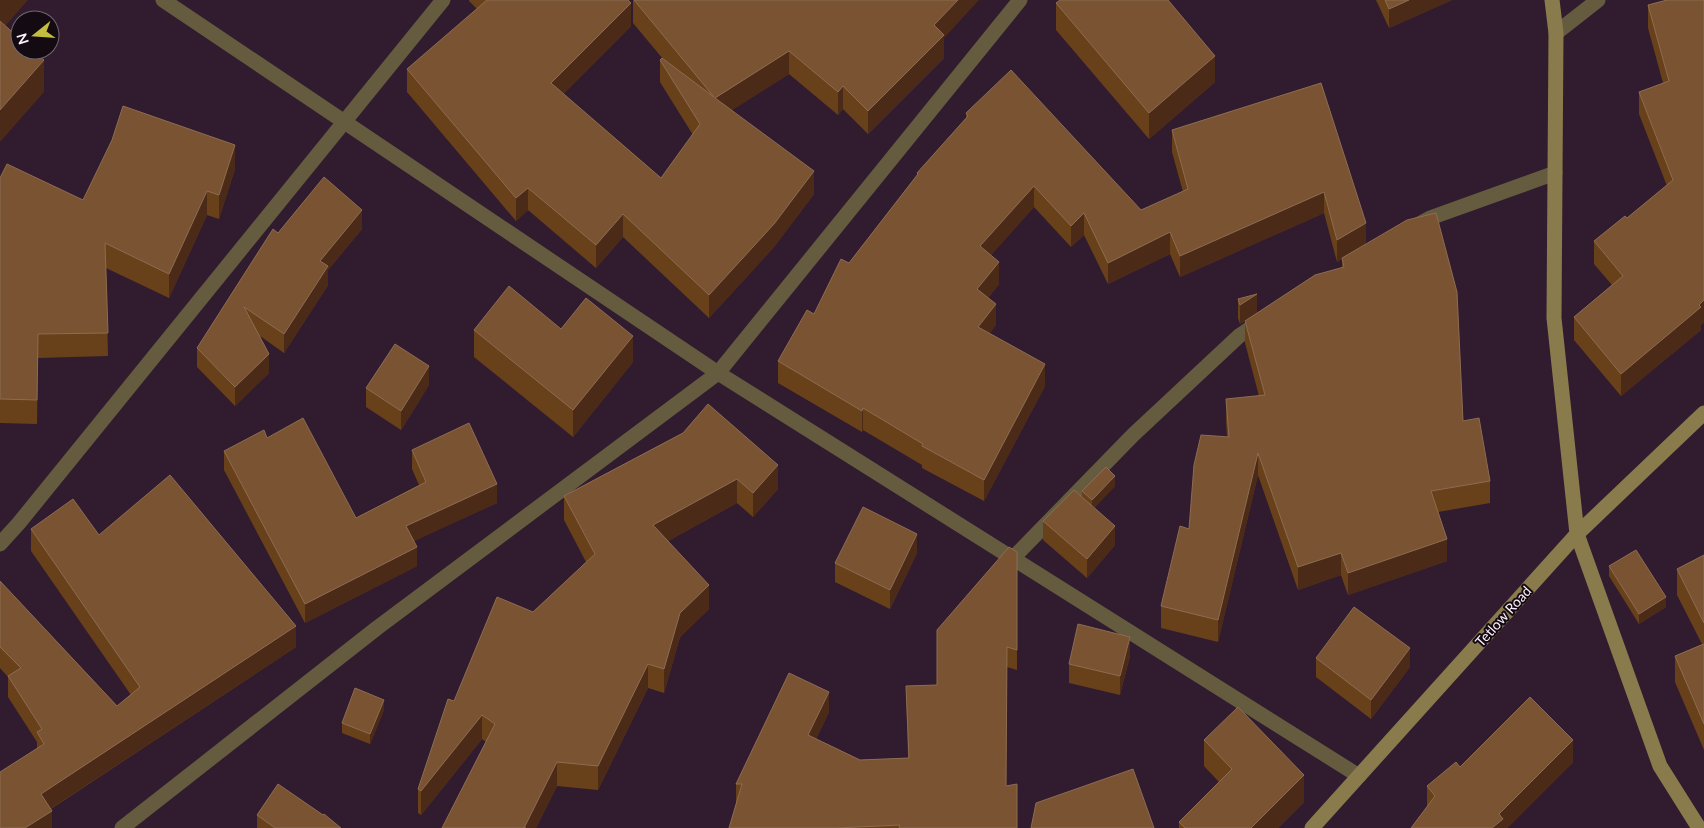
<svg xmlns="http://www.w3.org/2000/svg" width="1704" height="828" font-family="Lato,sans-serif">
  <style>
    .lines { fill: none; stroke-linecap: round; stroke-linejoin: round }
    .street { stroke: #655c3f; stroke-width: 15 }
    .secondary { stroke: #8a7b4c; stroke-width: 15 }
    .wall { fill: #68401a }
    .shaded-wall { fill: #4b2a18 }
    .building { fill: #795332; stroke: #8e6c52 }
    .labels { text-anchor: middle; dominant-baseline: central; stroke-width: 4; stroke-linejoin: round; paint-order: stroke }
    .street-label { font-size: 14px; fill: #fff0fd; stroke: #130a12 }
  </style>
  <rect width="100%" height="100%" fill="#311c2f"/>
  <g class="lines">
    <g class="street">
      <polyline points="163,0 718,373 1359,776"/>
      <polyline points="1556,33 1598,0"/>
      <polyline points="1419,224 1430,218 1555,173"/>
      <polyline points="0,544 19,523 443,0"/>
      <polyline points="1013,558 1133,435 1239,336 1261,321"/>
      <polyline points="122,828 377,628 718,373 1020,0"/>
    </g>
    <g class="secondary">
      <polyline points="1552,0 1556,33 1554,318 1577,534 1660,766 1699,828"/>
      <polyline points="1312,828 1577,534 1704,413"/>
    </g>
  </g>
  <g class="wall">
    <polygon points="469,0 628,0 631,26 563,94 661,178 693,135 660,82 660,60 663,59 633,23 633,0 944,38 944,58 868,134 843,109 838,115 789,74 732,110 814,194 774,247 709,318 623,237 596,268 528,210 516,221 407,92 407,69 477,9 469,1"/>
    <polygon points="1376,0 1452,0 1389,28"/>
    <polygon points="1667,0 1701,330 1621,396 1574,340 1574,317 1612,285 1594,264 1594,241 1627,218 1667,186 1639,114 1639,92 1663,83 1648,28 1648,5"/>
    <polygon points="1056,3 1215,82 1149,139 1056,30"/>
    <polygon points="1321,83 1366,244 1463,421 1490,481 1490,503 1438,512 1447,561 1348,595 1341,575 1298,590 1258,475 1218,642 1161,628 1161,606 1189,529 1227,437 1226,421 1226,399 1259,396 1245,343 1245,321 1342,268 1342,259 1337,262 1324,213 1180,277 1170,254 1108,284 1084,235 1071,247 1034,207 991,255 999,284 988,298 996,325 989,334 1045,386 984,501 922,468 922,465 863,430 862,432 778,383 778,361 814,314 849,263 917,175 917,173 966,119 966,113 1141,210 1183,192 1172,152 1172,130"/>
    <polygon points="235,169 219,219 207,215 169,298 106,268 108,356 38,358 37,424 0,423 0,178 83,200"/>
    <polygon points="362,229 328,270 328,285 284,353 260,336 269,373 235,406 197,367 197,348 278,233"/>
    <polygon points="1238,299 1257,313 1240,324 1238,318"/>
    <polygon points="561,329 633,362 573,437 474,357 474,330"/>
    <polygon points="429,385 401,430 366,407 366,388"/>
    <polygon points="683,433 778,489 753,517 737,503 668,541 709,609 680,637 664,693 648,688 598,790 557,786 536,828 442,828 486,742 482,739 421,815 418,813 418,789 454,701 533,612 586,562 564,520 564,496"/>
    <polygon points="267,438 356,518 419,485 412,469 412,450 497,503 413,541 417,566 305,623 224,470 224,451"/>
    <polygon points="1115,486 1094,508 1115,545 1087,578 1043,540 1043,521 1082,497 1082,491"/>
    <polygon points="31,529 99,535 296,647 51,809 52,828 37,749 37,742 8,697 8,677 0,668 0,581 117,706 131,695 31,551"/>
    <polygon points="1017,552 1017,670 1007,667 1006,786 1017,828 729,828 736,804 736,784 829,712 816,739 860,760 908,758 906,686 937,685"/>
    <polygon points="917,553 890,609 835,582 835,563"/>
    <polygon points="1704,555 1704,750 1675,682 1675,656 1702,644 1677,595 1677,569"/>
    <polygon points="1609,566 1666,607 1639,624 1609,576"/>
    <polygon points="1130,656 1120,695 1069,683 1069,664"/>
    <polygon points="1316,658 1410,667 1371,719 1316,677"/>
    <polygon points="384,710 370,744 342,733 342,723"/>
    <polygon points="1204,740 1304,802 1278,828 1179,828 1179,822 1219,782 1204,766"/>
    <polygon points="1573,762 1507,828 1411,828 1427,807 1427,786 1460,767"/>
    <polygon points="257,815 341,828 257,828"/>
  </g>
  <g class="shaded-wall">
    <polygon points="1,0 28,0 0,32 0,1"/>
    <polygon points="958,0 979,0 944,38 944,58 868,134 868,111 934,25"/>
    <polygon points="1409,0 1452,0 1389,28 1389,9"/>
    <polygon points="631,3 631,26 551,106 551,83"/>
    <polygon points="789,51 789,74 715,121 715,98"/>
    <polygon points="1215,56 1215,82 1149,139 1149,113"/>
    <polygon points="44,60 44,92 0,142 0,110"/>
    <polygon points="843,86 843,109 838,115 838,92"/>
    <polygon points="235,145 235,169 219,219 219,195"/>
    <polygon points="814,171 814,194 774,247 709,318 709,295"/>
    <polygon points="1034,186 1034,207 980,268 980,246"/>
    <polygon points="528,188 528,210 516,221 516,198"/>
    <polygon points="207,191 207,215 169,298 169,274"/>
    <polygon points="1324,192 1324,213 1180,277 1180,256"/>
    <polygon points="362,210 362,229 328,270 328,285 284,353 284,334 320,261"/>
    <polygon points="1084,213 1084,235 1071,247 1071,226"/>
    <polygon points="623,214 623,237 596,268 596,245"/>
    <polygon points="1366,223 1366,245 1337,262 1337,240"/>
    <polygon points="1170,232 1170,254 1108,284 1108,263"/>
    <polygon points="999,262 999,284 977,311 977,289"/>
    <polygon points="1257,294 1257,313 1240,324 1240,305"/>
    <polygon points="1704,300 1704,323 1701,325 1701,330 1621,396 1621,374"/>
    <polygon points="996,304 996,325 978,349 978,327"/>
    <polygon points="38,334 38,358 37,424 37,400"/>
    <polygon points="633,336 633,362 573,437 573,410"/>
    <polygon points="269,354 269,373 235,406 235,387"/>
    <polygon points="1045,364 1045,386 984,501 984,480"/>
    <polygon points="429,366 429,385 401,430 401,411"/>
    <polygon points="863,408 863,430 862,432 862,411"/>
    <polygon points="1258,453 1258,475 1218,642 1218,620"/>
    <polygon points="778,465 778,489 753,517 753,493"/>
    <polygon points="1115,476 1115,486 1092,510 1092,500"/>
    <polygon points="737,479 737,503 653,549 653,525"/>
    <polygon points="497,484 497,503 406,545 406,526"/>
    <polygon points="1115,526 1115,545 1087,578 1087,559"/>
    <polygon points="917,534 917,553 890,609 890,590"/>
    <polygon points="1447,539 1447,561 1348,595 1348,573"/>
    <polygon points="417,547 417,566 305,623 305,604"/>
    <polygon points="1341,553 1341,575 1298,590 1298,567"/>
    <polygon points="709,585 709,609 680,637 664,693 664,669 680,613"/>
    <polygon points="1666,597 1666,607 1639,624 1639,614"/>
    <polygon points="296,626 296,647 41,815 41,794"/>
    <polygon points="1130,637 1130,656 1120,695 1120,676"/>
    <polygon points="1410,648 1410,667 1371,719 1371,700"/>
    <polygon points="648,664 648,688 598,790 598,766"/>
    <polygon points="829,692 829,712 808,755 808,735"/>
    <polygon points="384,700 384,710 370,744 370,734"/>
    <polygon points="482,715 482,739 421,815 421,791"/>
    <polygon points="1573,740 1573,762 1507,828 1492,828 1499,814"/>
    <polygon points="557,762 557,786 536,828 524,828"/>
    <polygon points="1304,775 1304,802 1278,828 1251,828"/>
    <polygon points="52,811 52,828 25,828"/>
  </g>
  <g class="building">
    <polygon points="487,0 628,0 631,3 551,83 661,178 700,124 660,60 662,58 714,97 634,0 958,0 934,25 944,35 868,111 843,86 838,92 789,51 715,98 814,171 774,224 709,295 623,214 596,245 528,188 516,198 407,69"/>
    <polygon points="1060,0 1168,0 1215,56 1149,113 1056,3"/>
    <polygon points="1385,0 1409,0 1389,9"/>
    <polygon points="1667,0 1704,0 1704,300 1699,305 1701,307 1621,374 1574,317 1623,276 1594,241 1625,216 1627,218 1673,180 1639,92 1669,81 1648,5"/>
    <polygon points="0,21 20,39 20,50 33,50 44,60 0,110"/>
    <polygon points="1011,70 1141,210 1188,189 1172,130 1321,83 1366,223 1337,240 1324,192 1180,256 1170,232 1108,263 1084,213 1071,226 1034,186 980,246 999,262 977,289 996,304 978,327 1045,364 984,480 922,446 923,444 863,408 862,411 778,361 807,310 814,314 841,259 849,263 918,174 917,173 968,116 966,113"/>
    <polygon points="123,106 235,145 219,195 207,191 169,274 105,243 108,333 38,334 37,400 0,399 0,178 7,164 83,200 112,140"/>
    <polygon points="324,177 362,210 320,261 328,266 284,334 244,307 269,354 235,387 197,348 273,229 278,233"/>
    <polygon points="1436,213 1457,292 1463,421 1479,418 1490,481 1431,491 1447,539 1348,573 1341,553 1298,567 1258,453 1218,620 1161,606 1180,526 1189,529 1194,465 1201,435 1229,437 1226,399 1265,395 1245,321 1315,275 1344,267 1342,258 1407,220"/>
    <polygon points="509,286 561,329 586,298 633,336 573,410 474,330"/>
    <polygon points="1257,294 1240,305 1238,299"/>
    <polygon points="395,344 429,366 401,411 366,388"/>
    <polygon points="708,404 778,465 753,493 737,479 653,525 709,585 680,613 664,669 648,664 598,766 557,762 524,828 526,828 442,828 495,724 482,715 421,791 418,789 448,699 454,701 497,597 533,612 595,554 564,496 683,433"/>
    <polygon points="303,418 356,518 426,482 412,450 469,423 497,484 406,526 417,547 305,604 224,451 264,430 267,438"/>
    <polygon points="1106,467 1115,476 1092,500 1082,491"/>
    <polygon points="170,475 296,626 41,794 52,811 25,828 0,828 0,772 44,744 37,732 42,729 8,676 21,668 0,647 0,581 117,706 140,687 31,529 73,499 99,535"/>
    <polygon points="1074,490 1115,526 1087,559 1043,521"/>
    <polygon points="863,507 917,534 890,590 835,563"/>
    <polygon points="1009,547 1017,552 1017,650 1007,647 1006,786 1017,784 1017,828 899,828 900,825 837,828 729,828 742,784 736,784 789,673 829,692 808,735 860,760 909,758 906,686 937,685 937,630"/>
    <polygon points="1636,550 1666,597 1639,614 1609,566"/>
    <polygon points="1704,555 1704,623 1677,569"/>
    <polygon points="1354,607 1410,648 1371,700 1316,658"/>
    <polygon points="1078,624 1130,637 1120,676 1069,664"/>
    <polygon points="1704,644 1704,724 1675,656"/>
    <polygon points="355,688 384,700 370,734 342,723"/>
    <polygon points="1530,697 1573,740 1499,814 1503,819 1492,828 1411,828 1435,796 1427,786 1456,762 1460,767"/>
    <polygon points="1238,707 1304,775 1251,828 1185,828 1179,822 1232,769 1204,740"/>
    <polygon points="1133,769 1154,828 1031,828 1036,803"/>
    <polygon points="278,784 323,815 324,814 341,828 275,828 257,815"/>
  </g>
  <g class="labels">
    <g class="street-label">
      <text transform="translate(1503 616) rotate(-48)">Tetlow Road</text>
    </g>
  </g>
  <g transform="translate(35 35) rotate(253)"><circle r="24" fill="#130a12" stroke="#716670"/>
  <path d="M0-4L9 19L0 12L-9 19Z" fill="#c4bc3e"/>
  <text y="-8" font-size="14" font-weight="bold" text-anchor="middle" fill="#fff0fd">N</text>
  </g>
</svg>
